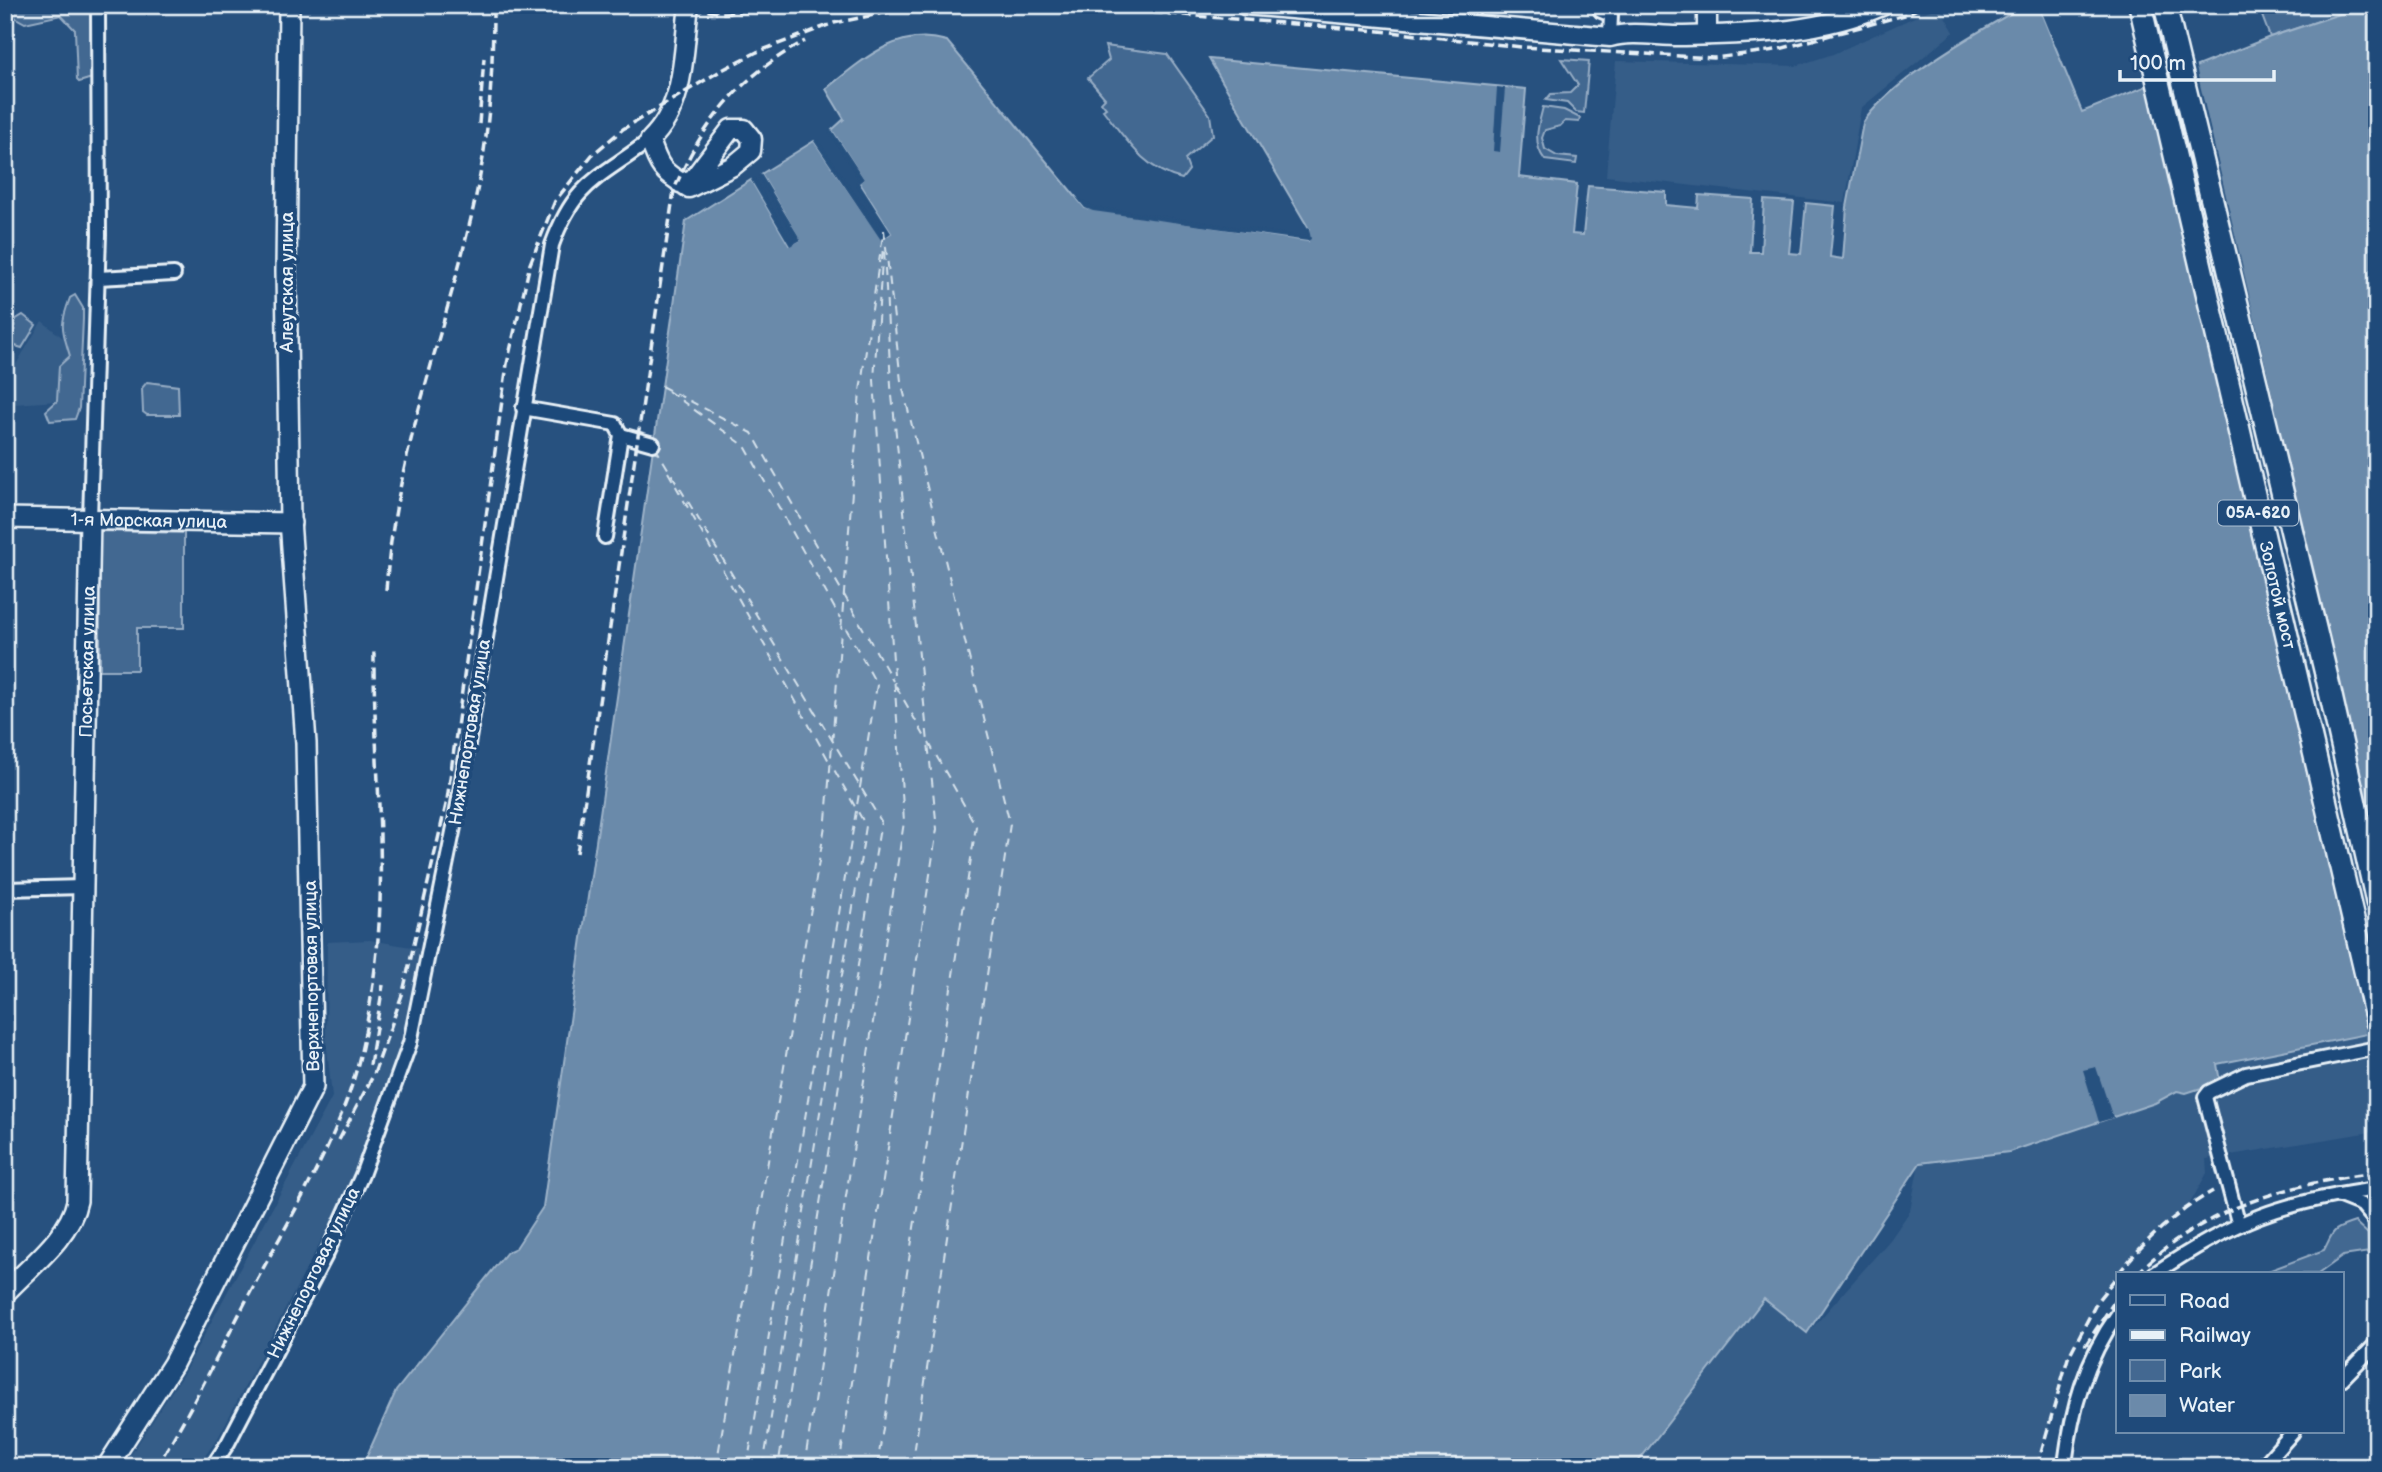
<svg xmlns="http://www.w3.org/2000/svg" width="2382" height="1472" font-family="'Balsamiq Sans',sans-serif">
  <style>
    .built { fill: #355d88 }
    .green { fill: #436891; stroke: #96acc4; stroke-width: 2 }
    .water { fill: #6b8aaa; stroke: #9db3c9; stroke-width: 2 }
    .pier { fill: #27517f }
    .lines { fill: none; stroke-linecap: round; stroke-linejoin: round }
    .ferry { stroke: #d5e2ec; stroke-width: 2; stroke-dasharray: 9 7; stroke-linecap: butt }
    .street-casing { stroke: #e8f1f8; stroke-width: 18 }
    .secondary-casing { stroke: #e8f1f8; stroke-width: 23 }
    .primary-casing { stroke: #e8f1f8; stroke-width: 24 }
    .highway-casing { stroke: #e8f1f8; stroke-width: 26 }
    .street { stroke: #1f4a7a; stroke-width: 12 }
    .secondary { stroke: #1f4a7a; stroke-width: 18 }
    .primary { stroke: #1f4a7a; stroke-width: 19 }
    .highway { stroke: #1f4a7a; stroke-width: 21 }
    .rail { stroke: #e8f1f8; stroke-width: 3.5; stroke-dasharray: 10 5; stroke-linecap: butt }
    .labels { text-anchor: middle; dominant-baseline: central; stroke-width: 7; stroke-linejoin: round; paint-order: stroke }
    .shield { fill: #1f4a7a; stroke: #acbfd2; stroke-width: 2 }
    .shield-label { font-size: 16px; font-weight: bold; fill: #e8f1f8 }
    .street-label { font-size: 18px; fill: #e8f1f8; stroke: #1f4a7a }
  </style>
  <rect width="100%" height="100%" fill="#27517f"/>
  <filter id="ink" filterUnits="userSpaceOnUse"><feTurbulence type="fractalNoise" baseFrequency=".0143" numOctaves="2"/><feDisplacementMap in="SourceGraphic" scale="14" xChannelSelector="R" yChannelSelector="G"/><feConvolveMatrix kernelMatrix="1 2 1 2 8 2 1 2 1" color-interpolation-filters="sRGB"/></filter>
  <g filter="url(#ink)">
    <g class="built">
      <polygon points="1939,6 1954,32 1861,108 1845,203 1606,176 1616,61 1796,66 1833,54"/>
      <polygon points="42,321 74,347 57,401 14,404 15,438 5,438 5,383"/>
      <polygon points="370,940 423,949 402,1052 350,1185 218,1438 197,1467 123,1467 185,1371 332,1097 326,1038 327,942"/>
      <polygon points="2377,1032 2377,1131 2206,1159 2207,1173 2189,1205 2143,1243 2098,1300 2068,1358 2037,1467 1634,1467 1764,1299 1808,1333 1890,1240 1910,1211 1919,1163 2010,1152 2155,1103 2177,1091 2219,1082 2216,1064"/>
    </g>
    <g class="green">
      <polygon points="6,5 91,5 92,78 79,82 77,80 75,30 61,15 25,23 16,18"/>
      <polygon points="2258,5 2367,5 2270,37"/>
      <path d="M1105 46 1167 54 1210 115 1213 135 1185 159 1189 170 1182 179C1144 170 1126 139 1103 110L1106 108 1101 102 1105 98 1088 78 1109 60Z"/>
      <polygon points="1561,59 1589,61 1584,113 1576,112 1567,103 1546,100 1551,94 1570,93 1578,85"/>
      <path d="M1543 107 1564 110 1580 118 1579 122 1565 121 1560 126 1545 130 1542 138 1545 149 1557 156 1577 158 1576 164 1545 160C1532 144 1538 126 1543 107Z"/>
      <path d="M75 295 83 308V319L79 408 75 419 50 421 46 411 57 401 59 366 70 356C62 329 59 327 70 298Z"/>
      <polygon points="23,315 36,325 22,348 12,345 13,321"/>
      <polygon points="147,382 178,386 179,415 147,415 143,412 142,388"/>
      <polygon points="100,531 184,533 184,628 137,628 137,670 100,670"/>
      <path d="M2355 1222 2368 1234 2370 1252 2343 1256 2318 1274H2260L2324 1250C2334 1231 2330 1230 2355 1222Z"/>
    </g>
    <path class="water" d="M2026 5H2038L2082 112 2270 37 2367 5H2377V1032L2217 1064 2220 1082 2186 1093 2177 1091 2155 1103 2009 1152 1920 1163 1807 1333 1764 1299 1634 1467H362L396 1391 507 1252 516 1248 543 1207 686 221 751 180 789 245 800 240 761 174 814 141 882 239 891 233 859 182 863 179 832 130 844 119 826 89C862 60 899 26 947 41L1085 208 1308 241 1309 229 1209 59 1526 89 1519 177 1577 184 1572 234 1583 235 1588 186 1666 192V205L1698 208 1699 195 1753 199 1750 252H1761L1764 200 1794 202 1789 253 1801 254 1806 203 1835 206 1830 257 1843 259 1847 207 1863 123C1889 82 1982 29 2026 5Z"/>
    <g class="pier">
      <polygon points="2195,63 2377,844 2377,1035 2367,1037 2145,83"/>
      <polygon points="1497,87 1505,88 1500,152 1493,151"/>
      <polygon points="832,130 864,179 859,183 891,233 881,240 814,141 817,140 883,235 887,232 856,184 859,178 829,132"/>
      <polygon points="761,174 801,240 790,246 751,180 754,178 791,241 796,238 758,176"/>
      <polygon points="1076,197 1094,207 1307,237 1305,228 1309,229 1311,239 1308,241 1093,211 1085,208"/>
      <polygon points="2096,1067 2113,1118 2099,1122 2083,1070"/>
    </g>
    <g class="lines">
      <g class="ferry">
        <polyline points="884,230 901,381 1010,824 912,1467"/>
        <polyline points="661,386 752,433 893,681"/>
        <polyline points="668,391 745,446 840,618"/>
        <polyline points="655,447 881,821 778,1467"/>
        <polyline points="668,472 829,761"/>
        <polyline points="896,686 926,739"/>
        <polyline points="716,1467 826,820 860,391 883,235"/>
        <polyline points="747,1467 877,685 843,623"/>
        <polyline points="763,1467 866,826 832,766"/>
        <polyline points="804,1467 904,822 874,380 883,245"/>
        <polyline points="839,1467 937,829 891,386 884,249"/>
        <polyline points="877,1467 976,826 929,743"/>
      </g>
      <defs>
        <g id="street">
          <polyline points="1602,5 1601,11 1611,15 1610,37"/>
          <polyline points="98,278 174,274"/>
          <polyline points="523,408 615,424 621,435 605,537"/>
          <polyline points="621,435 653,444"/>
          <polyline points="90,518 99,235 98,5"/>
          <polyline points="5,889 83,887"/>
          <polyline points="2337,1195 2362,1205 2377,1223"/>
          <polyline points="2238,1222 2205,1097 2209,1092 2246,1074 2377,1048"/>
          <path d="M2154 1274C2234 1220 2281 1202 2377 1189"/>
          <polyline points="2342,1379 2377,1343"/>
          <path d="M2065 1464C2072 1409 2085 1360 2118 1314"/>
          <path d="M212 1467 228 1443 326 1255 362 1175 410 1043 455 822 552 245C575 181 599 179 650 140"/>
          <polyline points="2262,1467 2293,1432"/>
        </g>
        <g id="secondary">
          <path d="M1245 5 1610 37C1632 31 1656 36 1679 36 1749 34 1819 34 1884 5"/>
          <polyline points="1707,35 1707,5"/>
          <path d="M680 183 693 179 731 129H744L752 139 751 151 733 166 689 188C663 171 660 171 650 140 686 106 683 51 689 5"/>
        </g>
        <g id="primary">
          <path id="s1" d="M5 518 291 523"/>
          <path id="s2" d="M5 1293C29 1267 70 1237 77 1201L90 518"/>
          <polyline points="107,1467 173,1364 313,1087 306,743 290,520 286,271 289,5"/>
        </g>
        <g id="highway">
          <path id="s3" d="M2140 5 2377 1022"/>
          <polyline points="2165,5 2327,678 2377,902"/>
        </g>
      </defs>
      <use href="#street" class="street-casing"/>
      <use href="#secondary" class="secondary-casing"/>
      <use href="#primary" class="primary-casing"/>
      <use href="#highway" class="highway-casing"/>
      <use href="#street" class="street"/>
      <use href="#secondary" class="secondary"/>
      <use href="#primary" class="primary"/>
      <use href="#highway" class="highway"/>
      <g class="rail">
        <polyline points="678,5 719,13 866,8"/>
        <polyline points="1063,5 1391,32 1521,47 1714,58 1776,50 1908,14 1924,5"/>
        <polyline points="479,124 484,58"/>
        <path d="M386 591C395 450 450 323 478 186 490 125 493 67 493 5"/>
        <path d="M577 853 674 190C701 124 741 75 805 41"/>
        <polyline points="370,1065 383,985"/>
        <polyline points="339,1140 374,1074 403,992 447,800 507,364 530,264 555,201 592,155 623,129 722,70 757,52 834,23 924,5"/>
        <path d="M2118 1274C2145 1240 2175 1213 2213 1191"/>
        <path d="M2137 1274C2200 1209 2289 1183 2377 1173"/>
        <polyline points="2085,1346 2118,1296"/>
        <path d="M156 1467C191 1411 219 1353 249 1295 280 1235 316 1178 341 1115 359 1072 368 1023 374 976 389 868 373 757 374 648"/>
        <polyline points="2037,1467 2068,1358 2098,1300 2118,1275"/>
      </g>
    </g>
  </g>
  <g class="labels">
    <rect class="shield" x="2218" y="500.5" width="80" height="25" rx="5"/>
    <g class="shield-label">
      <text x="2258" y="513">05А-620</text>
    </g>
    <g class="street-label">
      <text transform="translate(287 282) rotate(-90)">Алеутская улица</text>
      <text stroke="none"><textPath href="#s1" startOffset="144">1-я Морская улица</textPath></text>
      <text stroke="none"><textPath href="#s3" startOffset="606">Золотой мост</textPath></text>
      <text stroke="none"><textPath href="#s2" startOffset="658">Посьетская улица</textPath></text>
      <text transform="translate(470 732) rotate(-81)">Нижнепортовая улица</text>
      <text transform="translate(312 976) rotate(-91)">Верхнепортовая улица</text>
      <text transform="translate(314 1273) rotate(-64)">Нижнепортовая улица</text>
    </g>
  </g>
  <rect width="2382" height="1472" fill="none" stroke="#1f4a7a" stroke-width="28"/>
  <rect x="14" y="14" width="2354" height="1444" fill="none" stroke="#e8f1f8" stroke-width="2.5" filter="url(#ink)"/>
  <rect x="2116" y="1272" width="228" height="161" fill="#1f4a7a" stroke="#6f8dac" stroke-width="2"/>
  <rect x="2130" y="1295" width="35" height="10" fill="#1f4a7a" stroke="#6f8dac" stroke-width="2"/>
  <text x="2179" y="1308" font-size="21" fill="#e8f1f8">Road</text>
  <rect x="2130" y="1330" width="35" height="10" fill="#e8f1f8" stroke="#6f8dac" stroke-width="2"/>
  <text x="2179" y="1342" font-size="21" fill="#e8f1f8">Railway</text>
  <rect x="2130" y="1360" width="35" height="21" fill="#436891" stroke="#6f8dac" stroke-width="2"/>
  <text x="2179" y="1378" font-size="21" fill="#e8f1f8">Park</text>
  <rect x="2130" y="1395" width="35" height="21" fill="#6b8aaa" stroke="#6f8dac" stroke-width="2"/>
  <text x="2179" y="1412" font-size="21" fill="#e8f1f8">Water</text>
  <path d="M2120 70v10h154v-10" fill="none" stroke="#e8f1f8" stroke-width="3.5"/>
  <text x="2130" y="70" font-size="21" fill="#e8f1f8" stroke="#1f4a7a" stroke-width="5" paint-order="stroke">100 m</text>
</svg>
